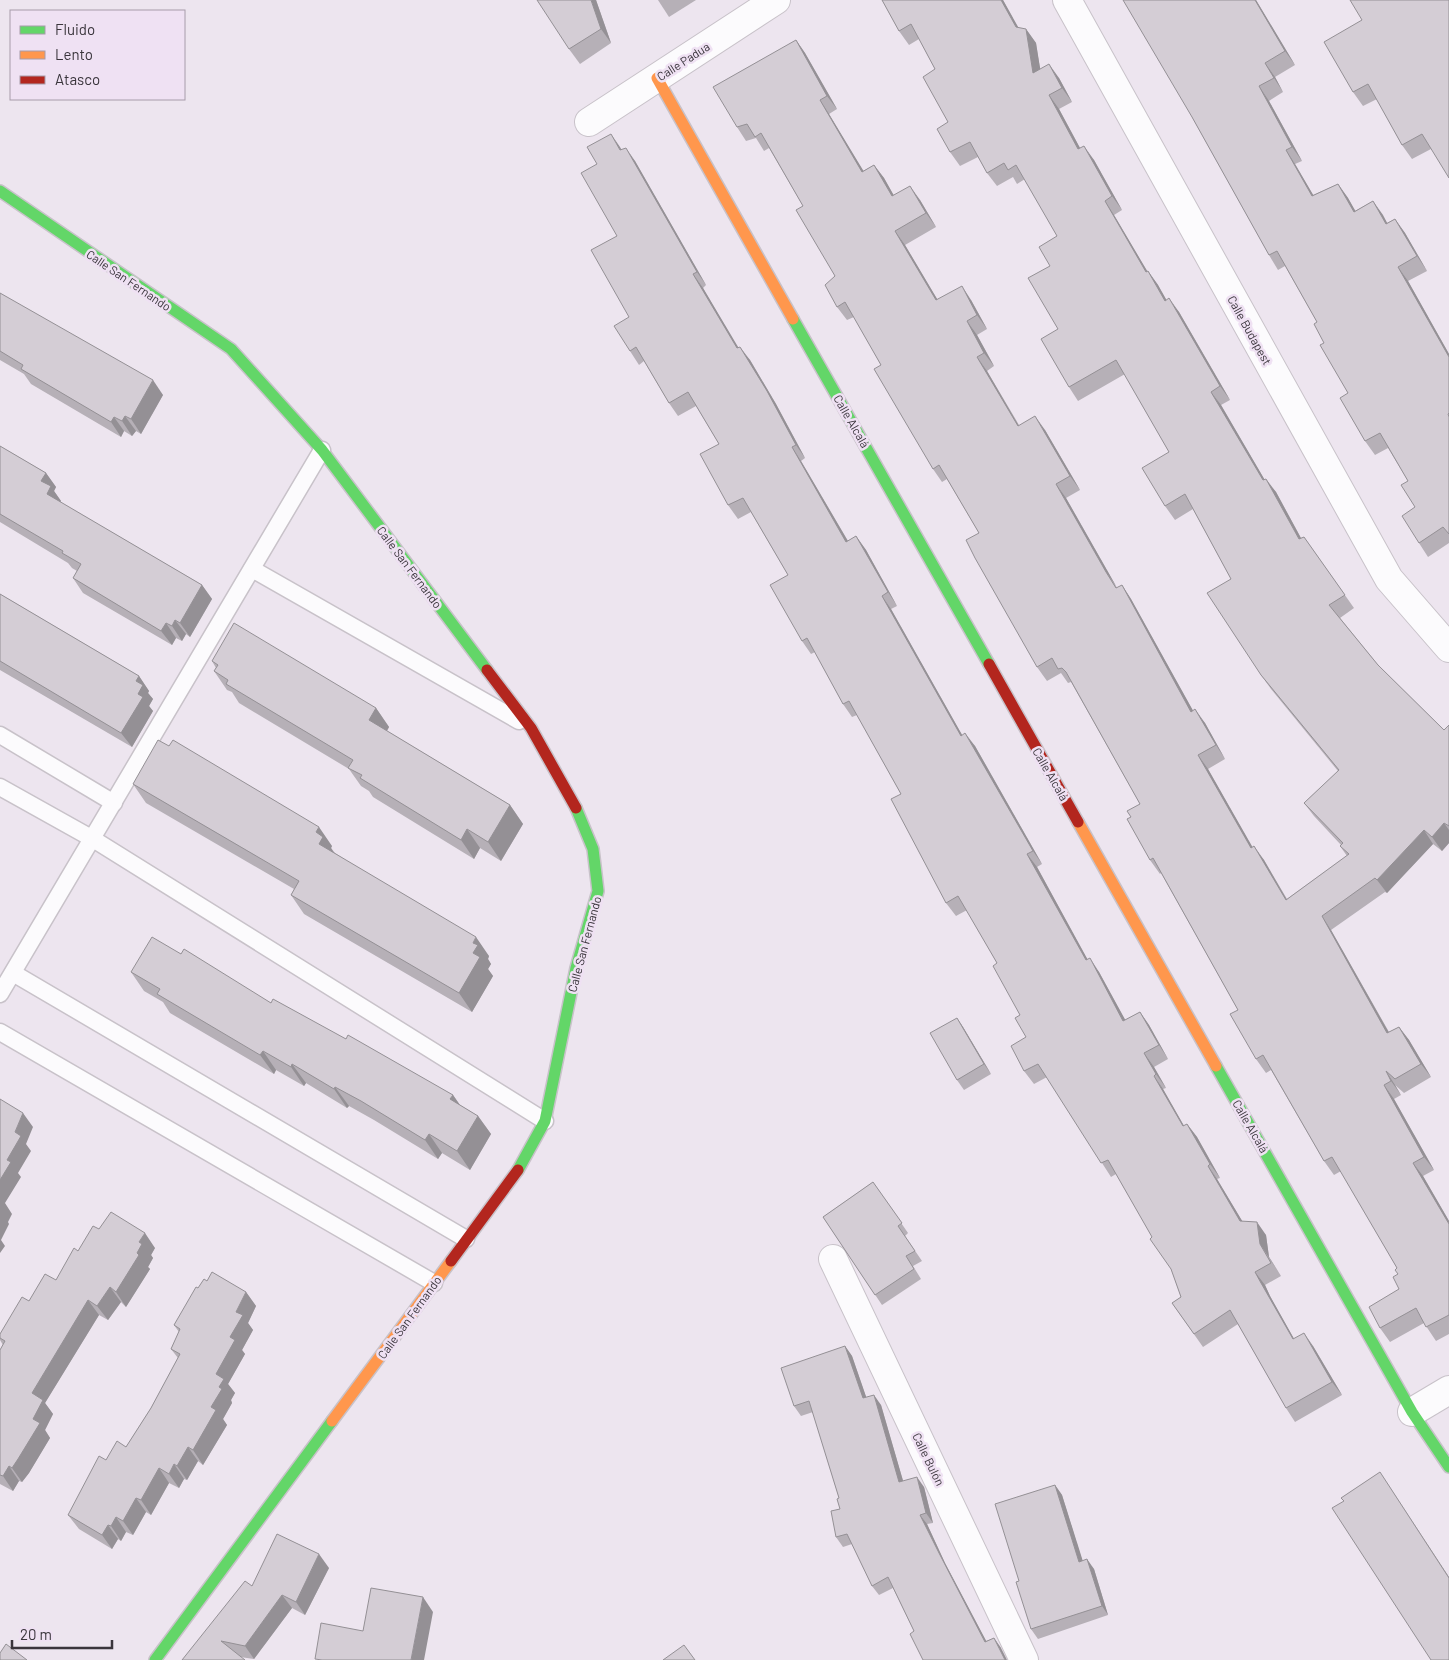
<svg xmlns="http://www.w3.org/2000/svg" width="1449" height="1660" font-family="Barlow,sans-serif">
  <style>
    .lines { fill: none; stroke-linecap: round; stroke-linejoin: round }
    .lane-casing { stroke: #c8c2c9; stroke-width: 19 }
    .street-casing { stroke: #c8c2c9; stroke-width: 30 }
    .fast-casing { stroke: #c8c2c9; stroke-width: 14 }
    .slow-casing { stroke: #c8c2c9; stroke-width: 14 }
    .jam-casing { stroke: #c8c2c9; stroke-width: 14 }
    .lane { stroke: #fcfbfd; stroke-width: 16 }
    .street { stroke: #fcfbfd; stroke-width: 28 }
    .fast { stroke: #63d668; stroke-width: 11 }
    .slow { stroke: #ff974d; stroke-width: 11 }
    .jam { stroke: #b3261e; stroke-width: 11 }
    .wall { fill: #b6b0b7 }
    .shaded-wall { fill: #949095 }
    .building { fill: #d4cdd5; stroke: #949095 }
    .labels { text-anchor: middle; dominant-baseline: central; stroke-width: 5; stroke-linejoin: round; paint-order: stroke }
    .street-label { font-size: 12px; fill: #3a353c; stroke: #efe1f3 }
  </style>
  <rect width="100%" height="100%" fill="#ede5ef"/>
  <g class="lines">
    <defs>
      <g id="lane">
        <polyline points="252,569 519,721"/>
        <polyline points="0,735 114,803"/>
        <polyline points="0,787 93,839 545,1121"/>
        <polyline points="13,973 466,1239"/>
        <polyline points="0,994 322,450"/>
        <polyline points="0,1032 434,1283"/>
      </g>
      <g id="street">
        <polyline points="1067,0 1389,579 1449,648"/>
        <polyline points="589,122 776,0"/>
        <polyline points="833,1259 1024,1660"/>
        <polyline points="1412,1412 1449,1390"/>
      </g>
      <g id="fast">
        <polyline points="0,191 231,349 322,450 487,670"/>
        <polyline points="793,319 989,664"/>
        <polyline points="1216,1066 1412,1412 1449,1467"/>
        <polyline points="518,1170 545,1121 576,968 598,891 593,849 576,808"/>
        <polyline points="155,1660 332,1421"/>
      </g>
      <g id="slow">
        <polyline points="657,78 793,319"/>
        <polyline points="1078,822 1216,1066"/>
        <polyline points="332,1421 451,1261"/>
      </g>
      <g id="jam">
        <polyline points="989,664 1078,822"/>
        <polyline points="487,670 531,728 576,808"/>
        <polyline points="451,1261 518,1170"/>
      </g>
    </defs>
    <use href="#lane" class="lane-casing"/>
    <use href="#street" class="street-casing"/>
    <use href="#fast" class="fast-casing"/>
    <use href="#slow" class="slow-casing"/>
    <use href="#jam" class="jam-casing"/>
    <use href="#lane" class="lane"/>
    <use href="#street" class="street"/>
    <use href="#fast" class="fast"/>
    <use href="#slow" class="slow"/>
    <use href="#jam" class="jam"/>
  </g>
  <g class="wall">
    <polygon points="596,0 611,43 580,64 569,49"/>
    <polygon points="658,0 696,0 669,17"/>
    <polygon points="882,0 1003,0 1018,28 1026,29 1036,43 1040,69 1059,78 1072,102 1059,109 1080,148 1094,160 1122,210 1114,215 1147,271 1148,271 1158,285 1166,300 1179,312 1230,400 1221,405 1264,479 1276,492 1301,538 1304,537 1354,608 1340,618 1378,665 1444,730 1449,725 1449,843 1442,851 1433,844 1387,893 1385,892 1331,930 1389,1032 1399,1027 1409,1040 1431,1077 1404,1093 1395,1085 1401,1095 1394,1099 1434,1170 1423,1176 1449,1221 1449,1334 1436,1341 1424,1323 1390,1342 1380,1328 1399,1289 1397,1268 1341,1171 1334,1175 1324,1161 1271,1070 1266,1073 1256,1059 1238,1010 1161,873 1160,874 1150,860 1131,817 1140,804 1071,682 1068,683 1061,673 1047,681 1037,667 979,533 947,479 942,482 933,469 881,365 854,317 847,320 837,307 835,276 803,206 769,148 764,151 756,138 746,141 737,127 796,40 805,53 837,109 829,114 863,171 874,165 884,178 894,196 920,200 936,227 905,245 937,299 971,300 987,329 977,335 994,366 987,371 1019,425 1045,430 1080,490 1066,498 1116,586 1117,588 1122,585 1131,599 1193,711 1205,723 1225,759 1208,769 1252,847 1264,860 1287,899 1347,856 1340,846 1341,845 1314,816 1304,803 1338,771 1271,689 1261,675 1231,579 1193,509 1175,520 1165,506 1169,452 1125,374 1078,401 1069,387 1058,329 1050,266 1057,236 1025,179 1017,184 1013,177 997,186 987,173 978,157 960,166 950,152 948,122 935,69 919,39 909,45 899,31"/>
    <polygon points="1256,0 1295,65 1275,77 1283,92 1269,101 1302,161 1295,164 1313,195 1338,184 1348,198 1355,211 1373,201 1387,223 1395,219 1405,233 1427,271 1408,281 1449,354 1449,543 1428,557 1419,543 1415,507 1408,481 1388,448 1375,455 1365,441 1348,393 1324,343 1317,322 1285,266 1278,270 1269,255 1192,117"/>
    <polygon points="1449,0 1431,149 1412,159 1402,145 1377,99 1363,106 1353,92 1362,20"/>
    <polygon points="622,150 635,161 706,285 703,288 738,348 750,360 776,404 805,458 801,461 848,541 856,536 866,550 897,606 891,609 962,735 975,746 1042,864 1037,867 1087,959 1099,972 1125,1020 1140,1012 1149,1025 1168,1059 1154,1067 1166,1088 1163,1089 1184,1126 1187,1124 1197,1137 1220,1178 1217,1179 1242,1221 1266,1235 1269,1257 1281,1276 1265,1285 1270,1296 1294,1339 1313,1346 1342,1395 1295,1422 1286,1408 1238,1324 1203,1347 1172,1303 1181,1297 1171,1269 1116,1174 1111,1177 1047,1077 1034,1084 1024,1071 1026,1037 1020,1015 997,963 967,910 956,916 946,903 901,794 857,715 852,717 843,704 815,652 811,654 802,641 788,575 751,512 738,519 728,505 719,444 696,406 678,416 669,403 644,361 639,365 630,351 629,317 617,236 597,164"/>
    <polygon points="0,293 163,395 141,434 136,431 132,436 124,431 121,437 31,384 24,374 0,360"/>
    <polygon points="0,446 46,473 56,487 54,491 61,501 60,502 202,585 212,599 190,637 186,634 182,641 176,638 172,645 83,593 73,578 77,571 72,568 68,563 0,522"/>
    <polygon points="0,594 139,676 149,691 148,693 153,699 149,706 153,711 132,747 0,670"/>
    <polygon points="212,661 376,708 389,727 387,731 510,805 523,824 501,861 480,848 474,859 373,797 369,791 361,786 349,769 239,703 232,692 227,690 214,671 216,668"/>
    <polygon points="133,784 332,846 331,848 335,853 489,956 488,959 491,964 488,969 493,976 472,1012 304,914 291,895 294,889 146,803"/>
    <polygon points="181,954 271,1003 346,1039 453,1095 460,1105 478,1116 491,1134 470,1170 442,1153 438,1159 374,1120 349,1106 347,1108 306,1083 304,1086 276,1070 274,1074 170,1013 163,1002 144,991 131,972"/>
    <polygon points="957,1018 963,1027 991,1074 964,1090 957,1080"/>
    <polygon points="873,1182 908,1233 905,1236 922,1261 913,1266 921,1279 882,1305 823,1217"/>
    <polygon points="99,1229 155,1248 151,1255 153,1258 148,1267 150,1269 126,1307 121,1302 108,1320 99,1315 45,1403 53,1414 45,1430 50,1438 29,1473 22,1482 19,1481 13,1491 0,1484 0,1350 3,1345 0,1340 0,1334 29,1301 56,1280 78,1251"/>
    <polygon points="207,1281 246,1292 256,1306 248,1323 253,1330 242,1350 245,1354 228,1384 235,1393 231,1400 232,1403 223,1419 227,1425 203,1465 198,1461 187,1480 184,1479 179,1488 169,1483 151,1515 146,1512 133,1535 126,1532 121,1541 118,1539 112,1549 79,1529 68,1515 106,1460 126,1447 151,1408 178,1358 171,1349 179,1332 174,1325 198,1288"/>
    <polygon points="845,1346 852,1356 866,1397 881,1405 903,1481 924,1487 933,1523 927,1524 945,1563 986,1641 994,1638 1001,1648 914,1631 893,1588 879,1595 872,1586 852,1544 843,1547 836,1537 840,1509 839,1498 813,1412 801,1416 794,1406"/>
    <polygon points="1055,1485 1062,1495 1082,1560 1094,1569 1108,1615 1038,1639 1031,1629 1019,1581"/>
    <polygon points="329,1568 305,1615 292,1608 254,1659 240,1657 182,1660 252,1586"/>
  </g>
  <g class="shaded-wall">
    <polygon points="591,0 596,0 611,43 601,29"/>
    <polygon points="1001,0 1003,0 1026,41 1016,27"/>
    <polygon points="1255,0 1256,0 1295,65 1285,51"/>
    <polygon points="1026,29 1036,43 1043,86 1033,73"/>
    <polygon points="796,40 805,53 837,109 827,96"/>
    <polygon points="1265,63 1275,77 1283,92 1274,78"/>
    <polygon points="1049,64 1059,78 1072,102 1062,88"/>
    <polygon points="1259,86 1269,101 1302,161 1292,147"/>
    <polygon points="1049,95 1059,109 1088,163 1078,149"/>
    <polygon points="820,100 829,114 872,185 862,172"/>
    <polygon points="611,134 620,147 630,164 620,150"/>
    <polygon points="1084,146 1094,160 1122,210 1112,196"/>
    <polygon points="626,148 635,161 706,285 697,272"/>
    <polygon points="1286,150 1295,164 1322,210 1312,196"/>
    <polygon points="874,165 884,178 902,210 892,196"/>
    <polygon points="1338,184 1348,198 1364,226 1354,212"/>
    <polygon points="910,186 920,200 936,227 926,213"/>
    <polygon points="1105,201 1114,215 1156,286 1146,272"/>
    <polygon points="1373,201 1383,215 1395,238 1386,224"/>
    <polygon points="1395,219 1405,233 1427,271 1417,256"/>
    <polygon points="895,231 905,245 946,314 936,300"/>
    <polygon points="1398,267 1408,281 1449,354 1449,357"/>
    <polygon points="1148,271 1158,285 1175,315 1165,301"/>
    <polygon points="693,274 703,288 747,362 737,348"/>
    <polygon points="962,286 971,300 987,329 977,315"/>
    <polygon points="1169,298 1179,312 1230,400 1220,386"/>
    <polygon points="967,321 977,335 994,366 984,353"/>
    <polygon points="740,347 750,360 776,404 805,458 796,445"/>
    <polygon points="977,357 987,371 1027,440 1018,426"/>
    <polygon points="153,380 163,395 141,434 131,419"/>
    <polygon points="1211,392 1221,405 1273,494 1263,480"/>
    <polygon points="125,416 136,431 132,436 122,421"/>
    <polygon points="1035,416 1045,430 1080,490 1070,476"/>
    <polygon points="114,417 124,431 121,437 111,422"/>
    <polygon points="792,447 801,461 856,555 846,542"/>
    <polygon points="46,473 56,487 54,491 61,501 57,509 47,494 41,481"/>
    <polygon points="1266,479 1276,492 1309,553 1299,539"/>
    <polygon points="1056,484 1066,498 1116,586 1106,572"/>
    <polygon points="856,536 866,550 897,606 888,592"/>
    <polygon points="202,585 212,599 190,637 180,623"/>
    <polygon points="1122,585 1131,599 1201,725 1191,712"/>
    <polygon points="882,596 891,609 970,749 961,736"/>
    <polygon points="175,620 186,634 182,641 172,626"/>
    <polygon points="166,623 176,638 172,645 161,631"/>
    <polygon points="139,676 149,691 148,693 153,699 149,706 153,711 132,747 121,733 138,694 136,681"/>
    <polygon points="376,708 389,727 382,739 369,720"/>
    <polygon points="1195,709 1205,723 1225,759 1216,745"/>
    <polygon points="965,733 975,746 1042,864 1033,851"/>
    <polygon points="1198,755 1208,769 1261,862 1251,848"/>
    <polygon points="510,805 523,824 501,861 488,842"/>
    <polygon points="1444,823 1449,830 1449,843 1442,851 1432,837"/>
    <polygon points="319,827 332,846 331,848 336,856 319,844 316,832"/>
    <polygon points="467,829 480,848 474,859 461,840"/>
    <polygon points="1424,830 1433,844 1387,893 1377,880"/>
    <polygon points="1254,846 1264,860 1295,914 1286,900"/>
    <polygon points="1027,854 1037,867 1095,973 1086,960"/>
    <polygon points="1322,916 1331,930 1397,1047 1387,1033"/>
    <polygon points="476,937 489,956 488,959 491,964 488,969 493,976 472,1012 459,993 473,953 473,943"/>
    <polygon points="1090,958 1099,972 1133,1034 1123,1021"/>
    <polygon points="1140,1012 1149,1025 1168,1059 1159,1045"/>
    <polygon points="957,1018 963,1027 991,1074 984,1064"/>
    <polygon points="1399,1027 1409,1040 1431,1077 1421,1064"/>
    <polygon points="263,1051 276,1070 274,1074 260,1055"/>
    <polygon points="1144,1053 1154,1067 1166,1088 1156,1074"/>
    <polygon points="292,1064 306,1083 304,1086 291,1067"/>
    <polygon points="1386,1071 1395,1085 1401,1095 1391,1081"/>
    <polygon points="1154,1076 1163,1089 1192,1140 1183,1126"/>
    <polygon points="1384,1085 1394,1099 1434,1170 1424,1157"/>
    <polygon points="335,1087 349,1106 347,1108 334,1089"/>
    <polygon points="453,1095 466,1114 450,1099"/>
    <polygon points="23,1113 33,1127 26,1144 31,1151 18,1173 21,1177 5,1203 12,1214 8,1222 9,1224 1,1240 5,1246 0,1253 0,1180 7,1160 15,1132"/>
    <polygon points="478,1116 491,1134 470,1170 457,1151"/>
    <polygon points="1187,1124 1197,1137 1220,1178 1210,1164"/>
    <polygon points="429,1134 442,1153 438,1159 425,1140"/>
    <polygon points="1413,1163 1423,1176 1449,1221 1449,1224"/>
    <polygon points="1208,1166 1217,1179 1250,1234 1240,1221"/>
    <polygon points="1257,1222 1266,1235 1269,1257 1281,1276 1260,1244"/>
    <polygon points="145,1233 155,1248 151,1255 153,1258 148,1267 150,1269 126,1307 116,1292 137,1253 139,1242"/>
    <polygon points="1255,1272 1265,1285 1270,1296 1302,1353 1293,1339 1261,1283"/>
    <polygon points="110,1287 121,1302 108,1320 97,1306"/>
    <polygon points="246,1292 256,1306 248,1323 253,1330 242,1350 245,1354 228,1384 235,1393 231,1400 232,1403 223,1419 227,1425 203,1465 193,1450 219,1387 216,1374 230,1337 236,1312"/>
    <polygon points="88,1300 99,1315 45,1403 53,1414 45,1430 50,1438 29,1473 22,1482 12,1468 33,1419 32,1393"/>
    <polygon points="1304,1333 1313,1346 1342,1395 1332,1382"/>
    <polygon points="845,1346 852,1356 870,1408 863,1398"/>
    <polygon points="874,1395 881,1405 906,1491 899,1482"/>
    <polygon points="188,1447 198,1461 187,1480 177,1466"/>
    <polygon points="174,1464 184,1479 179,1488 169,1474"/>
    <polygon points="9,1466 19,1481 13,1491 3,1476"/>
    <polygon points="159,1468 169,1483 151,1515 141,1500"/>
    <polygon points="1380,1472 1449,1577 1449,1578"/>
    <polygon points="917,1477 924,1487 933,1523 926,1513"/>
    <polygon points="1055,1485 1062,1495 1086,1571 1079,1562"/>
    <polygon points="136,1498 146,1512 133,1535 123,1521"/>
    <polygon points="920,1515 927,1524 945,1563 992,1652 985,1642 939,1553"/>
    <polygon points="116,1517 126,1532 121,1541 111,1526"/>
    <polygon points="108,1525 118,1539 112,1549 102,1535"/>
    <polygon points="319,1554 329,1568 305,1615 296,1602"/>
    <polygon points="1087,1559 1094,1569 1108,1615 1102,1606"/>
    <polygon points="282,1595 292,1608 254,1659 245,1646"/>
    <polygon points="423,1597 433,1612 424,1660 411,1660"/>
    <polygon points="994,1638 1001,1648 1007,1660 1005,1660"/>
  </g>
  <g class="building">
    <polygon points="537,0 591,0 601,29 569,49"/>
    <polygon points="882,0 1001,0 1016,27 1026,29 1033,73 1049,64 1062,88 1049,95 1078,149 1084,146 1112,196 1105,201 1146,272 1148,271 1165,301 1169,298 1220,386 1211,392 1263,480 1266,479 1299,539 1304,537 1345,595 1329,605 1378,665 1444,730 1449,725 1449,826 1444,823 1432,837 1424,830 1377,880 1375,878 1322,916 1387,1033 1399,1027 1421,1064 1395,1079 1386,1071 1391,1081 1384,1085 1424,1157 1413,1163 1449,1224 1449,1315 1426,1327 1416,1308 1380,1328 1369,1307 1399,1289 1393,1277 1398,1274 1395,1270 1397,1268 1332,1157 1324,1161 1263,1055 1256,1059 1230,1014 1238,1010 1153,858 1150,860 1127,819 1131,817 1127,811 1140,804 1066,672 1062,668 1058,669 1052,658 1037,667 975,558 966,540 979,533 939,465 933,469 874,369 881,365 845,302 837,307 825,285 835,276 796,210 803,206 761,133 755,137 747,124 737,127 713,87 796,40 827,96 820,100 862,172 874,165 892,196 910,186 926,213 895,231 936,300 962,286 977,315 967,321 984,353 977,357 1018,426 1035,416 1070,476 1056,484 1106,572 1116,588 1122,585 1191,712 1195,709 1216,745 1198,755 1251,848 1254,846 1286,900 1349,854 1340,846 1343,843 1304,803 1339,770 1261,675 1207,593 1231,579 1185,494 1165,506 1142,468 1169,452 1116,360 1069,387 1041,339 1058,329 1028,278 1050,266 1039,247 1057,236 1016,165 1008,170 1004,163 987,173 970,142 950,152 937,129 948,122 923,77 935,69 911,24 899,31"/>
    <polygon points="1123,0 1255,0 1285,51 1265,63 1274,78 1259,86 1292,147 1286,150 1312,196 1338,184 1354,212 1373,201 1386,224 1395,219 1417,256 1398,267 1449,357 1449,413 1448,414 1449,417 1449,534 1443,527 1419,543 1402,516 1415,507 1401,485 1408,481 1380,433 1365,441 1340,398 1348,393 1320,345 1324,343 1314,324 1317,322 1277,251 1269,255 1192,117"/>
    <polygon points="1350,0 1449,0 1449,178 1422,134 1402,145 1368,84 1353,92 1324,42 1362,20"/>
    <polygon points="611,134 620,150 626,148 697,272 693,274 737,348 740,347 767,391 796,445 792,447 846,542 856,536 888,592 882,596 961,736 965,733 1033,851 1027,854 1086,960 1090,958 1123,1021 1140,1012 1159,1045 1144,1053 1156,1074 1154,1076 1183,1126 1187,1124 1210,1164 1208,1166 1240,1221 1257,1222 1260,1244 1271,1263 1255,1272 1261,1283 1293,1339 1304,1333 1332,1382 1286,1408 1230,1310 1194,1334 1172,1303 1181,1297 1171,1269 1150,1239 1152,1237 1108,1160 1101,1163 1038,1064 1024,1071 1011,1046 1026,1037 1015,1018 1020,1015 993,966 997,963 958,896 946,903 891,799 901,794 849,701 843,704 807,638 802,641 770,585 788,575 743,498 728,505 700,454 719,444 688,392 669,403 636,347 630,351 614,326 629,317 591,250 617,236 581,173 597,164 587,147"/>
    <polygon points="0,293 153,380 131,419 125,416 122,421 114,417 111,422 21,369 23,365 0,351"/>
    <polygon points="0,446 46,473 41,481 51,486 47,494 202,585 180,623 175,620 172,626 166,623 161,631 73,578 81,564 62,553 63,551 0,514"/>
    <polygon points="0,594 139,676 136,681 143,685 138,694 143,697 121,733 0,661"/>
    <polygon points="234,623 376,708 369,720 510,805 488,842 467,829 461,840 360,778 362,775 348,768 353,760 226,684 228,680 214,671 218,665 212,661"/>
    <polygon points="158,740 169,746 173,740 319,827 316,832 323,837 319,844 476,937 473,943 478,945 473,953 480,957 459,993 291,895 299,881 133,784"/>
    <polygon points="152,937 181,954 184,949 271,1003 273,999 346,1039 348,1035 453,1095 450,1099 478,1116 457,1151 429,1134 425,1140 361,1101 335,1087 334,1089 292,1064 291,1067 263,1051 260,1055 157,994 160,989 131,972"/>
    <polygon points="957,1018 984,1064 957,1080 930,1033"/>
    <polygon points="0,1099 23,1113 15,1132 21,1136 7,1160 11,1162 0,1180"/>
    <polygon points="873,1182 902,1223 898,1226 915,1251 906,1256 914,1269 875,1295 823,1217"/>
    <polygon points="111,1212 145,1233 139,1242 142,1244 137,1253 139,1255 116,1292 110,1287 97,1306 88,1300 32,1393 43,1400 33,1419 40,1423 18,1459 12,1468 9,1466 3,1476 0,1475 0,1350 5,1341 0,1338 0,1334 22,1297 29,1301 45,1274 56,1280 74,1248 78,1251 93,1226 99,1229"/>
    <polygon points="212,1272 246,1292 236,1312 243,1315 230,1337 235,1340 216,1374 224,1379 219,1387 222,1389 211,1407 216,1410 193,1450 188,1447 177,1466 174,1464 169,1474 159,1468 141,1500 136,1498 123,1521 116,1517 111,1526 108,1525 102,1535 68,1515 99,1456 106,1460 117,1441 126,1447 151,1408 180,1354 171,1349 180,1329 174,1325 196,1287 198,1288 204,1279 207,1281"/>
    <polygon points="845,1346 863,1398 874,1395 899,1482 917,1477 926,1513 920,1515 939,1553 985,1642 994,1638 1005,1660 923,1660 910,1634 914,1631 888,1577 872,1586 847,1534 836,1537 831,1511 840,1509 837,1499 839,1498 809,1401 794,1406 781,1368"/>
    <polygon points="1380,1472 1449,1578 1449,1660 1431,1660 1332,1508 1344,1501 1341,1498"/>
    <polygon points="1055,1485 1079,1562 1087,1559 1102,1606 1031,1629 1016,1582 1019,1581 995,1504"/>
    <polygon points="277,1534 319,1554 296,1602 282,1595 245,1646 221,1641 245,1660 182,1660 245,1581 252,1586"/>
    <polygon points="371,1588 423,1597 411,1660 322,1660 315,1659 321,1623 363,1631"/>
    <polygon points="6,1644 27,1660 0,1660 0,1653"/>
    <polygon points="684,1645 695,1660 663,1660"/>
  </g>
  <g class="labels">
    <g class="street-label">
      <text transform="translate(683 61) rotate(-33)">Calle Padua</text>
      <text transform="translate(129 280) rotate(34)">Calle San Fernando</text>
      <text transform="translate(1250 330) rotate(61)">Calle Budapest</text>
      <text transform="translate(852 421) rotate(60)">Calle Alcalá</text>
      <text transform="translate(410 567) rotate(53)">Calle San Fernando</text>
      <text transform="translate(1051 774) rotate(60)">Calle Alcalá</text>
      <text transform="translate(584 944) rotate(-75)">Calle San Fernando</text>
      <text transform="translate(1251 1126) rotate(60)">Calle Alcalá</text>
      <text transform="translate(409 1317) rotate(-54)">Calle San Fernando</text>
      <text transform="translate(929 1459) rotate(64)">Calle Bulón</text>
    </g>
  </g>
  <rect x="10" y="10" width="175" height="90" fill="#efe1f3" stroke="#a79caa"/>
  <rect x="20" y="26" width="25" height="8" fill="#63d668" stroke="#a79caa"/>
  <text x="55" y="35" font-size="15" fill="#3a353c">Fluido</text>
  <rect x="20" y="51" width="25" height="8" fill="#ff974d" stroke="#a79caa"/>
  <text x="55" y="60" font-size="15" fill="#3a353c">Lento</text>
  <rect x="20" y="76" width="25" height="8" fill="#b3261e" stroke="#a79caa"/>
  <text x="55" y="85" font-size="15" fill="#3a353c">Atasco</text>
  <path d="M12 1640v8h100v-8" fill="none" stroke="#3a353c" stroke-width="2.5"/>
  <text x="20" y="1640" font-size="15" fill="#3a353c" stroke="#efe1f3" stroke-width="4" paint-order="stroke">20 m</text>
</svg>
